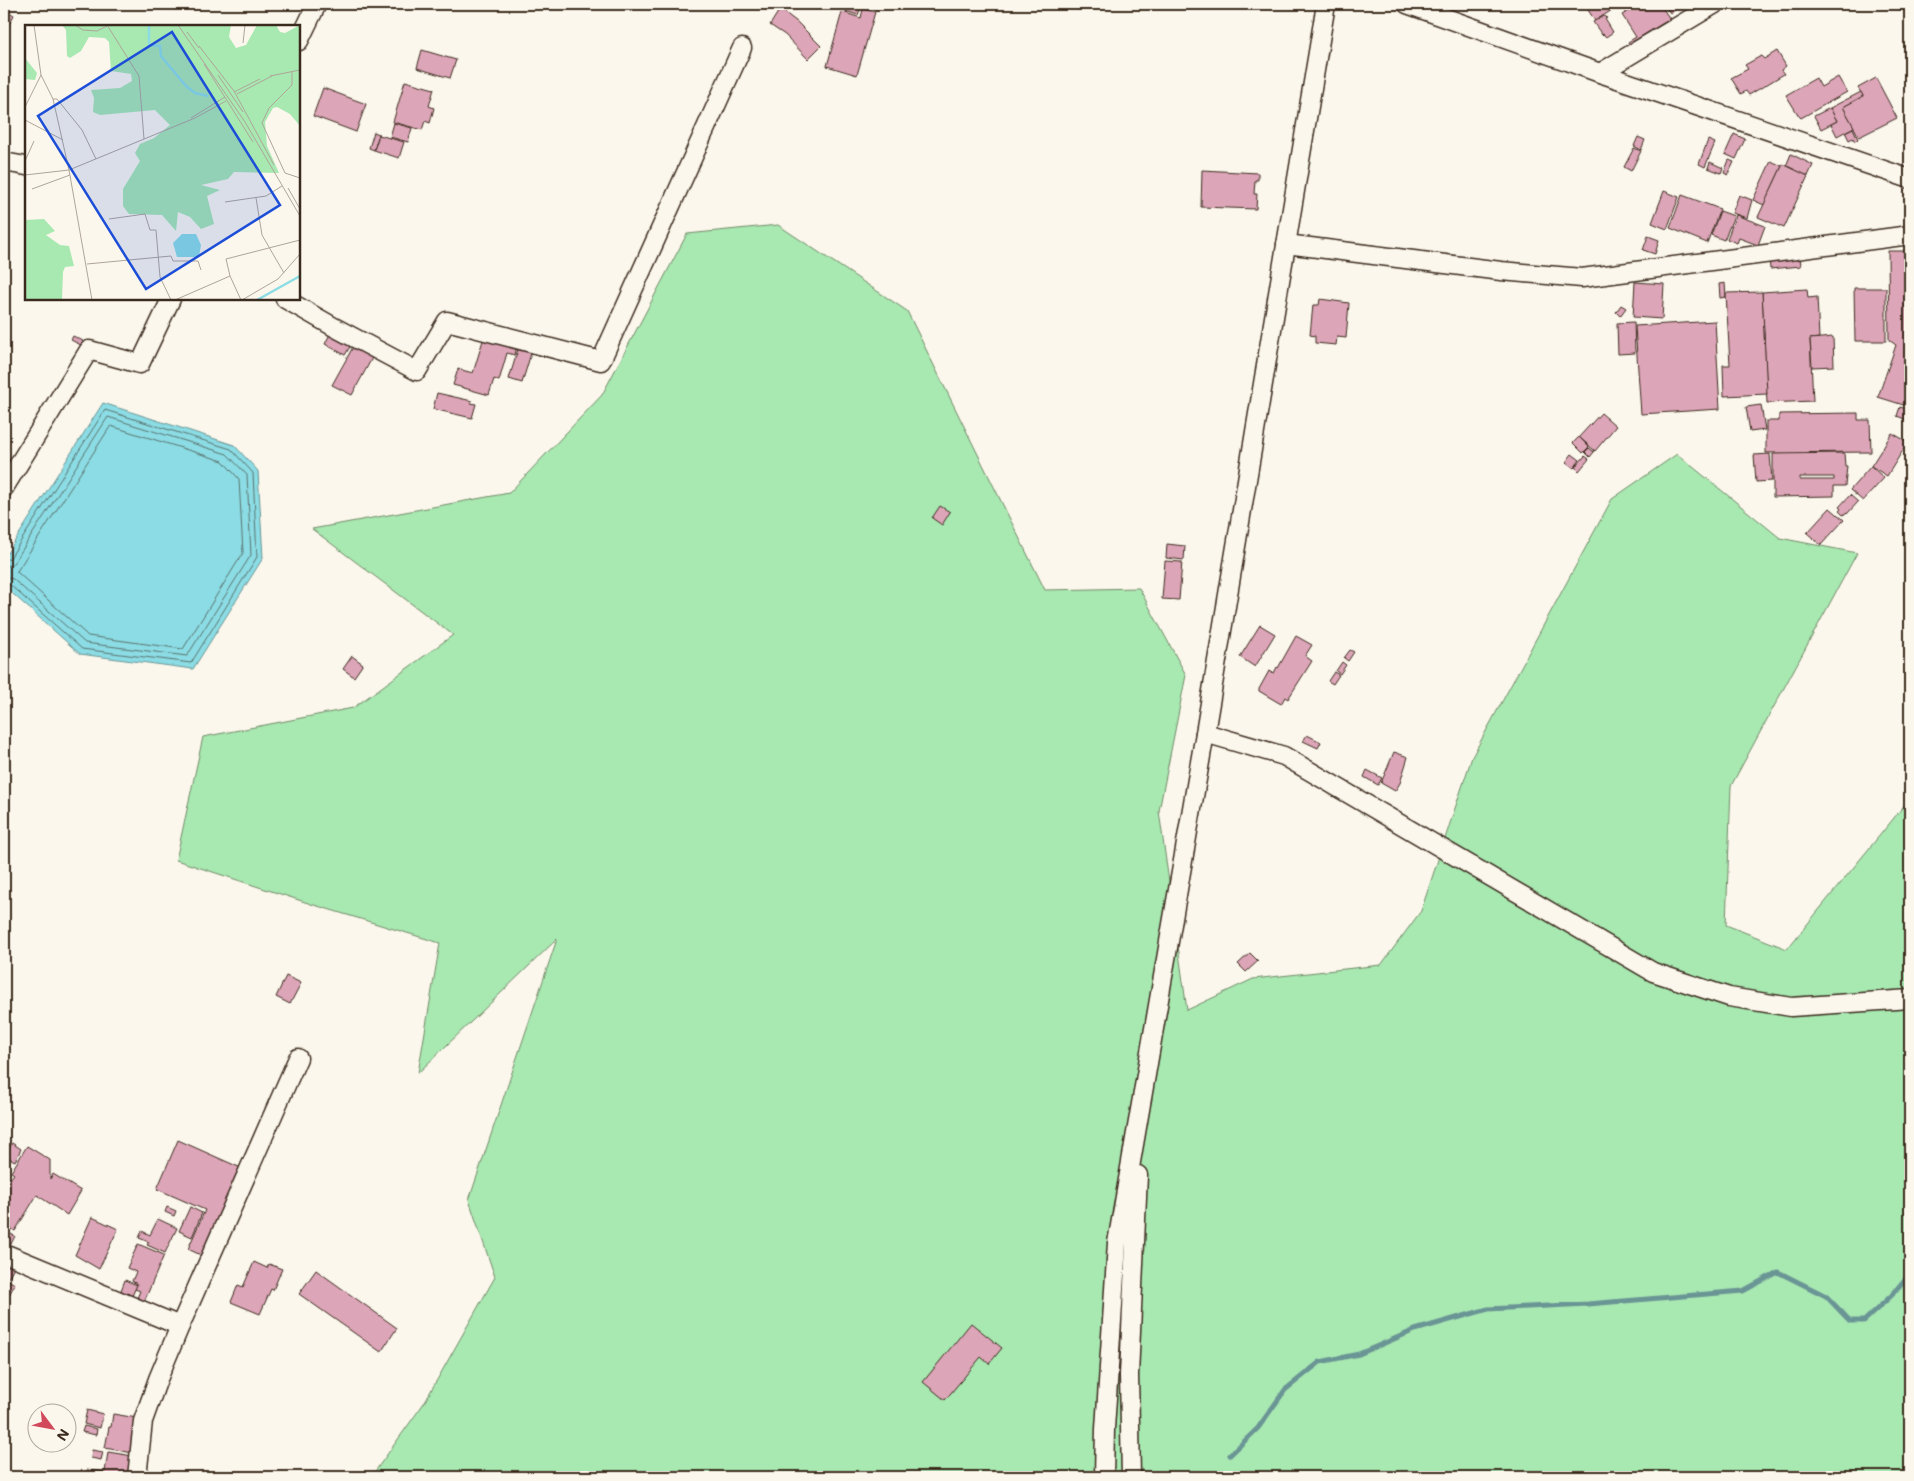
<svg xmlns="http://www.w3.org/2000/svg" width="1914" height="1481" font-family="Mali,sans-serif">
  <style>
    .green { fill: #a8e8b1; stroke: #728968 }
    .water { fill: #8bdce4; stroke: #6b9595 }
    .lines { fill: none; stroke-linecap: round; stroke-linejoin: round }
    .shore { stroke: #5b716d; stroke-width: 1 }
    .stream { stroke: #6b9595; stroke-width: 5 }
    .building { fill: #dda5b8; stroke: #3b2a1e; fill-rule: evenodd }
    .minor-casing { stroke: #3b2a1e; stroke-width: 21 }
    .minor { stroke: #fbf7ec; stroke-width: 18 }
    .inset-river { fill: none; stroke: #8bdce4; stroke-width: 2.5 }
    .inset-road { fill: none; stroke: #aea59a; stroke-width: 1 }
    .view { fill: #1d4ed8; fill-opacity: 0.15; stroke: #1d4ed8; stroke-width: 2.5 }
    .inset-edge { fill: none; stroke: #3b2a1e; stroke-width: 2.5 }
  </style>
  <rect width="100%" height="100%" fill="#fbf7ec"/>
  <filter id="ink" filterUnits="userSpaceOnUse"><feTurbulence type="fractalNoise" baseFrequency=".02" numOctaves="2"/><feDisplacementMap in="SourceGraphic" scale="10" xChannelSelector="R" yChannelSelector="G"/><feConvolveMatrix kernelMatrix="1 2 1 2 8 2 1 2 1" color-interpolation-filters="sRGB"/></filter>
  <g filter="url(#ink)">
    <polygon class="green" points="778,225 907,311 1045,590 1139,588 1186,675 1159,811 1187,1010 1253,979 1381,965 1421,911 1472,757 1612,499 1677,454 1780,538 1857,553 1731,786 1726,925 1787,949 1907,802 1910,803 1910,1477 371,1477 424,1403 495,1277 469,1200 557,939 418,1073 440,943 311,904 176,860 203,737 353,708 453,635 312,529 509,493 602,395 687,234"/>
    <polygon class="water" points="103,403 234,445 258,471 263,558 193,669 80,654 4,586 4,558"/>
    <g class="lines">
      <g class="shore">
        <polygon points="111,426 223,461 239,479 243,553 183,649 88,636 17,572"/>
        <polyline points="4,560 10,558 105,410 231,449 253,473 257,557 191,663 82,649 9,584 4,583"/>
        <polyline points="4,566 11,565 15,561 108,417 227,454 247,475 251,555 187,656 85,643 13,579 4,577"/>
      </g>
      <polyline class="stream" points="1230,1455 1258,1428 1285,1390 1320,1362 1359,1354 1415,1330 1488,1309 1588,1304 1743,1291 1778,1272 1826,1296 1850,1321 1864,1321 1891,1296 1910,1273"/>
    </g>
    <g class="building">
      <polygon points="847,4 862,4 858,15 845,11"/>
      <polygon points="866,4 878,4 877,9 866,6"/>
      <polygon points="1587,4 1614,4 1610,7 1612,10 1595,21 1585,5"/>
      <polygon points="1640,4 1657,4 1659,7 1661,6 1670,19 1629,44 1628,42 1636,37 1622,15"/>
      <polygon points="1668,4 1670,4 1675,10 1670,13 1665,6"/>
      <polygon points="4,9 14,15 4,34"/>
      <polygon points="780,9 797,22 821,46 808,59 785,35 770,25"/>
      <polygon points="863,9 875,12 857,75 827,66 842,12 861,18"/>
      <polygon points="1603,16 1607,18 1605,19 1613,32 1606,37 1603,34 1602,35 1593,22"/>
      <polygon points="422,50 456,60 450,78 417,68"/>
      <polygon points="1777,51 1786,66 1781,70 1784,74 1749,95 1746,91 1741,94 1731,78 1748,69 1745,65 1761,56 1764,59"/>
      <polygon points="1838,77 1847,92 1801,118 1799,116 1786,95 1816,78 1821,87"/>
      <polygon points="1876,78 1897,118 1859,137 1843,107 1863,96 1858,88"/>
      <polygon points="405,81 434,89 429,106 434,108 430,123 425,121 422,130 393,122"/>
      <polygon points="323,88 366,104 356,132 313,116"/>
      <polygon points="1861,92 1863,96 1843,107 1854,127 1837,136 1831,124 1837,121 1830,108"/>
      <polygon points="1830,108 1837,121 1821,129 1814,116"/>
      <polygon points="394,123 412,128 408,142 390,137"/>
      <polygon points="1853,128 1858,139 1855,141 1853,138 1849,140 1845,132"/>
      <polygon points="374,132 379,134 374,150 369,148"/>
      <polygon points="1734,134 1745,139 1736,159 1725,154"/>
      <polygon points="379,135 404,142 399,158 374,150"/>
      <polygon points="1638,137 1645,140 1641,150 1634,146"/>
      <polygon points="1708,140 1715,143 1705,167 1699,164"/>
      <polygon points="1634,148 1641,151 1631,171 1624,167"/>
      <polygon points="1791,154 1813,165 1808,176 1786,166"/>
      <polygon points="1729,160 1734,162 1728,175 1724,173"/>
      <polygon points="1771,161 1782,166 1764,205 1753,200"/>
      <polygon points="1710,162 1723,168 1721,173 1708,168"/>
      <polygon points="1783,164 1808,176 1784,228 1758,217"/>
      <polygon points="1202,170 1258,173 1258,180 1255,180 1254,194 1257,194 1256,209 1201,207"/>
      <polygon points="1664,191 1679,197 1667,229 1652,223"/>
      <polygon points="1682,195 1720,209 1707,243 1670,228"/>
      <polygon points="1739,195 1752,200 1747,218 1732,213"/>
      <polygon points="1720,211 1734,216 1724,240 1711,235"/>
      <polygon points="1736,215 1765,226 1758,245 1739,238 1737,243 1727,239"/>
      <polygon points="1648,236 1659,240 1655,254 1643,250"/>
      <polygon points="1888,251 1910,251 1910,407 1878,397 1896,345 1889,340"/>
      <polygon points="1800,256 1801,266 1770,269 1769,259"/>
      <polygon points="1635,282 1664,284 1662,319 1633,317"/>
      <polygon points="1725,283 1726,297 1720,298 1719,284"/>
      <polygon points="1854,288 1886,288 1886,341 1855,341"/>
      <polygon points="1807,289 1808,298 1817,297 1819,338 1810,339 1813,401 1767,403 1762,292"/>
      <polygon points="1762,292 1767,394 1724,396 1723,365 1730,365 1726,293"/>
      <polygon points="1320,299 1349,303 1346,338 1337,337 1336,345 1315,343 1315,336 1310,335 1313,305 1319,305"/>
      <polygon points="1621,305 1626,308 1620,316 1616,312"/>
      <polygon points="1715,321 1720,409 1641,414 1635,326"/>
      <polygon points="1634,322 1635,353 1618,354 1617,323"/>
      <polygon points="330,334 351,345 345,355 325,344"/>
      <polygon points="73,336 83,341 81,345 71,340"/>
      <polygon points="484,337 517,346 515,355 507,353 499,381 494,379 489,395 453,385 458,369 473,373"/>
      <polygon points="1833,337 1834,366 1812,367 1810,339"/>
      <polygon points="519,346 532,350 522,383 509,379"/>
      <polygon points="353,347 372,358 352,395 332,385"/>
      <polygon points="437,393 472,401 471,403 476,404 472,418 433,409"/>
      <polygon points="1761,405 1765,430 1750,432 1746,407"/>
      <polygon points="1900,407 1910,410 1907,420 1897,416"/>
      <polygon points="1601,413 1616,426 1595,451 1579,437"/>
      <polygon points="1858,413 1858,420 1870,420 1871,452 1766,453 1766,421 1779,421 1779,414"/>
      <polygon points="1892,433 1908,442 1887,476 1871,466"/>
      <polygon points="1579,437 1589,447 1583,453 1573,443"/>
      <polygon points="1589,448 1594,452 1590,457 1585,452"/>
      <path d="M1844 453 1845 466H1847L1845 486H1834V496L1773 497V454ZM1800 477H1834V480H1800Z"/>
      <polygon points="1572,454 1580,460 1574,468 1566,462"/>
      <polygon points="1770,454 1772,481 1756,482 1754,455"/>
      <polygon points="1585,456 1589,459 1579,471 1575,467"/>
      <polygon points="1871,466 1884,478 1863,501 1850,490"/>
      <polygon points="1850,495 1858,502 1847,514 1846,513 1843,515 1839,511 1841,509 1839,507"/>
      <polygon points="940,506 950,512 942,525 932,518"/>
      <polygon points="1830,508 1844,520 1821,545 1807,533"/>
      <polygon points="1167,544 1185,546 1184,560 1166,558"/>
      <polygon points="1165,561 1182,562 1179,600 1162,599"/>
      <polygon points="1260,625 1275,634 1255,667 1240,657"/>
      <polygon points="1296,636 1312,645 1305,656 1312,661 1288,699 1285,697 1281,704 1259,691 1259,689 1269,671 1274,673 1277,667 1278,668"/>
      <polygon points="1350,650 1354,652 1348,661 1344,658"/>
      <polygon points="352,656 363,664 354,677 343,669"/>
      <polygon points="1342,662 1346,665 1340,674 1336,671"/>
      <polygon points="1334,672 1339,675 1333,684 1328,681"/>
      <polygon points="1307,735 1321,742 1318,748 1303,741"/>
      <polygon points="1394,752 1408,757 1400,783 1395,791 1381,783"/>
      <polygon points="1367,770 1382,778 1378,785 1364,777"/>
      <polygon points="1250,953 1258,961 1246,972 1238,964"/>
      <polygon points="286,976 301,983 290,1004 276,997"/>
      <polygon points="178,1140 241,1168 205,1257 188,1249 205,1210 157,1189"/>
      <polygon points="12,1143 21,1149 15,1161 5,1156"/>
      <polygon points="27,1146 50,1160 50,1179 53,1174 81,1191 67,1215 37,1195 15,1231 5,1225 4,1226 4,1198 5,1195 4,1194 4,1186 14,1174 11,1172"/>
      <polygon points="167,1207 176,1211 174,1216 165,1212"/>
      <polygon points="190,1207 202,1213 192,1237 179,1231"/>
      <polygon points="92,1217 118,1229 99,1269 75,1255"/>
      <polygon points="158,1219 177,1228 165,1253 147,1245 149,1242 139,1238 142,1231 150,1235"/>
      <polygon points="4,1231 15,1236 11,1244 4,1241"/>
      <polygon points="138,1244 164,1255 144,1302 137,1298 140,1291 135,1289 137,1284 132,1281 136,1272 127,1268"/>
      <polygon points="4,1261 14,1267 8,1278 4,1276"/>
      <polygon points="254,1262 267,1268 269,1264 282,1269 273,1290 271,1289 260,1314 231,1302 238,1285 243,1287"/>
      <polygon points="316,1270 397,1328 381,1352 299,1294"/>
      <polygon points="4,1278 15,1284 4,1304"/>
      <polygon points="125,1280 137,1285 131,1298 120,1293"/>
      <polygon points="971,1323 1002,1348 989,1364 981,1357 945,1400 923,1382"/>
      <polygon points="87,1410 103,1414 100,1428 84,1424"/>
      <polygon points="113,1414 137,1418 133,1453 105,1448 109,1427 111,1427"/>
      <polygon points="84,1426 97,1429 96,1435 82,1432"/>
      <polygon points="92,1450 103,1452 101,1460 91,1458"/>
      <polygon points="108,1452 133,1456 130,1477 86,1477 87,1470 105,1472"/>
    </g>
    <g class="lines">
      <defs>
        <g id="minor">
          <polyline points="1407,4 1600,73 1910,179"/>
          <polyline points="299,41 317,4"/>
          <polyline points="1600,73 1715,4"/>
          <polyline points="4,162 26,166"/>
          <polyline points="1286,244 1501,271 1582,278 1910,235"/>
          <polyline points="285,299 334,327 417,371 447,321 601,361 742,48"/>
          <polyline points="4,488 89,350 140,364 171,299"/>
          <polyline points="1205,733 1284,756 1653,972 1729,997 1791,1007 1910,999"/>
          <polyline points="4,1253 180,1326"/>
          <polyline points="137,1477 143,1421 158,1379 180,1326 298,1058"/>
          <polyline points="1104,1477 1105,1429 1117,1243 1205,733 1326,4"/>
          <polyline points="1131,1477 1129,1375 1138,1175"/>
        </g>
      </defs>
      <use href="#minor" class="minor-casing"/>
      <use href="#minor" class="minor"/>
    </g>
  </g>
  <g transform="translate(25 25)">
    <rect width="275" height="275" fill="#fbf7ec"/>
    <path d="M37 0H206L204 12 211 23 221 20 232 0H251L255 7 260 8 275 0V101L265 89 252 82 248 83 240 97 242 121 254 148 209 147 203 154 176 160 195 165 182 171 189 199 176 204 165 192 153 187 151 206 137 190 104 189 98 181V164L115 136 110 128 115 119 129 113 145 100 130 85 75 90 68 87 69 73 66 65 95 63 107 56 106 49 86 46 84 17 80 13 64 12 56 26 45 33 42 31 41 5ZM0 33 12 48 10 55 0 54ZM19 194 30 206 21 210 35 220 44 221 49 241 40 242 38 247 37 275H0V195Z" fill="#a8e8b1"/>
    <path d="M157 209H171L176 220 174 232H152L148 218Z" fill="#8bdce4"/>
    <path class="inset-river" d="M124 0V20L135 21 136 31 161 61 170 68 183 71M232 275 275 251"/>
    <path class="inset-road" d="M9 0 16 50 28 74 44 145 67 275M50 0 58 5 72 6 82 1M82 0 114 51 119 114M153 0 220 97 275 191M162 7 174 23M218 18 220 0M174 21 209 66 249 140M179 39 228 117M267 47V60L244 83 237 98 260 148 275 153M193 50 218 87M245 51 275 45M209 67 235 54M212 69 247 51M28 74H32L57 105 71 134M0 82 16 50M166 93 200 72M0 95 38 115M0 136 9 116M0 150 44 145 170 93 201 76M263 163 275 184M7 164 45 150M231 173 237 210 259 248M200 177 241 171 257 161M84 194 120 189 125 205H131L135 252 146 275M62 239 146 231 148 236H173L176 245M150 275 205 251M216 275 205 251 201 234 275 215M217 275 253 254 275 229"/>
    <path class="view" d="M147 7 255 180 121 264 13 91Z"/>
    <rect width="275" height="275" class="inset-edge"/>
  </g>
  <rect width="1914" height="1481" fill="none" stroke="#fbf7ec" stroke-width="20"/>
  <rect x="10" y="10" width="1894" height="1461" fill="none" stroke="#3b2a1e" stroke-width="2" filter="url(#ink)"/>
  <g transform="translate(52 1428) rotate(122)"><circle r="24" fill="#fbf7ec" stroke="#aea59a"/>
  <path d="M0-4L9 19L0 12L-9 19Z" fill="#d1495b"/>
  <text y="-8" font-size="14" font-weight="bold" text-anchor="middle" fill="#3b2a1e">N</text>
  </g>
</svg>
